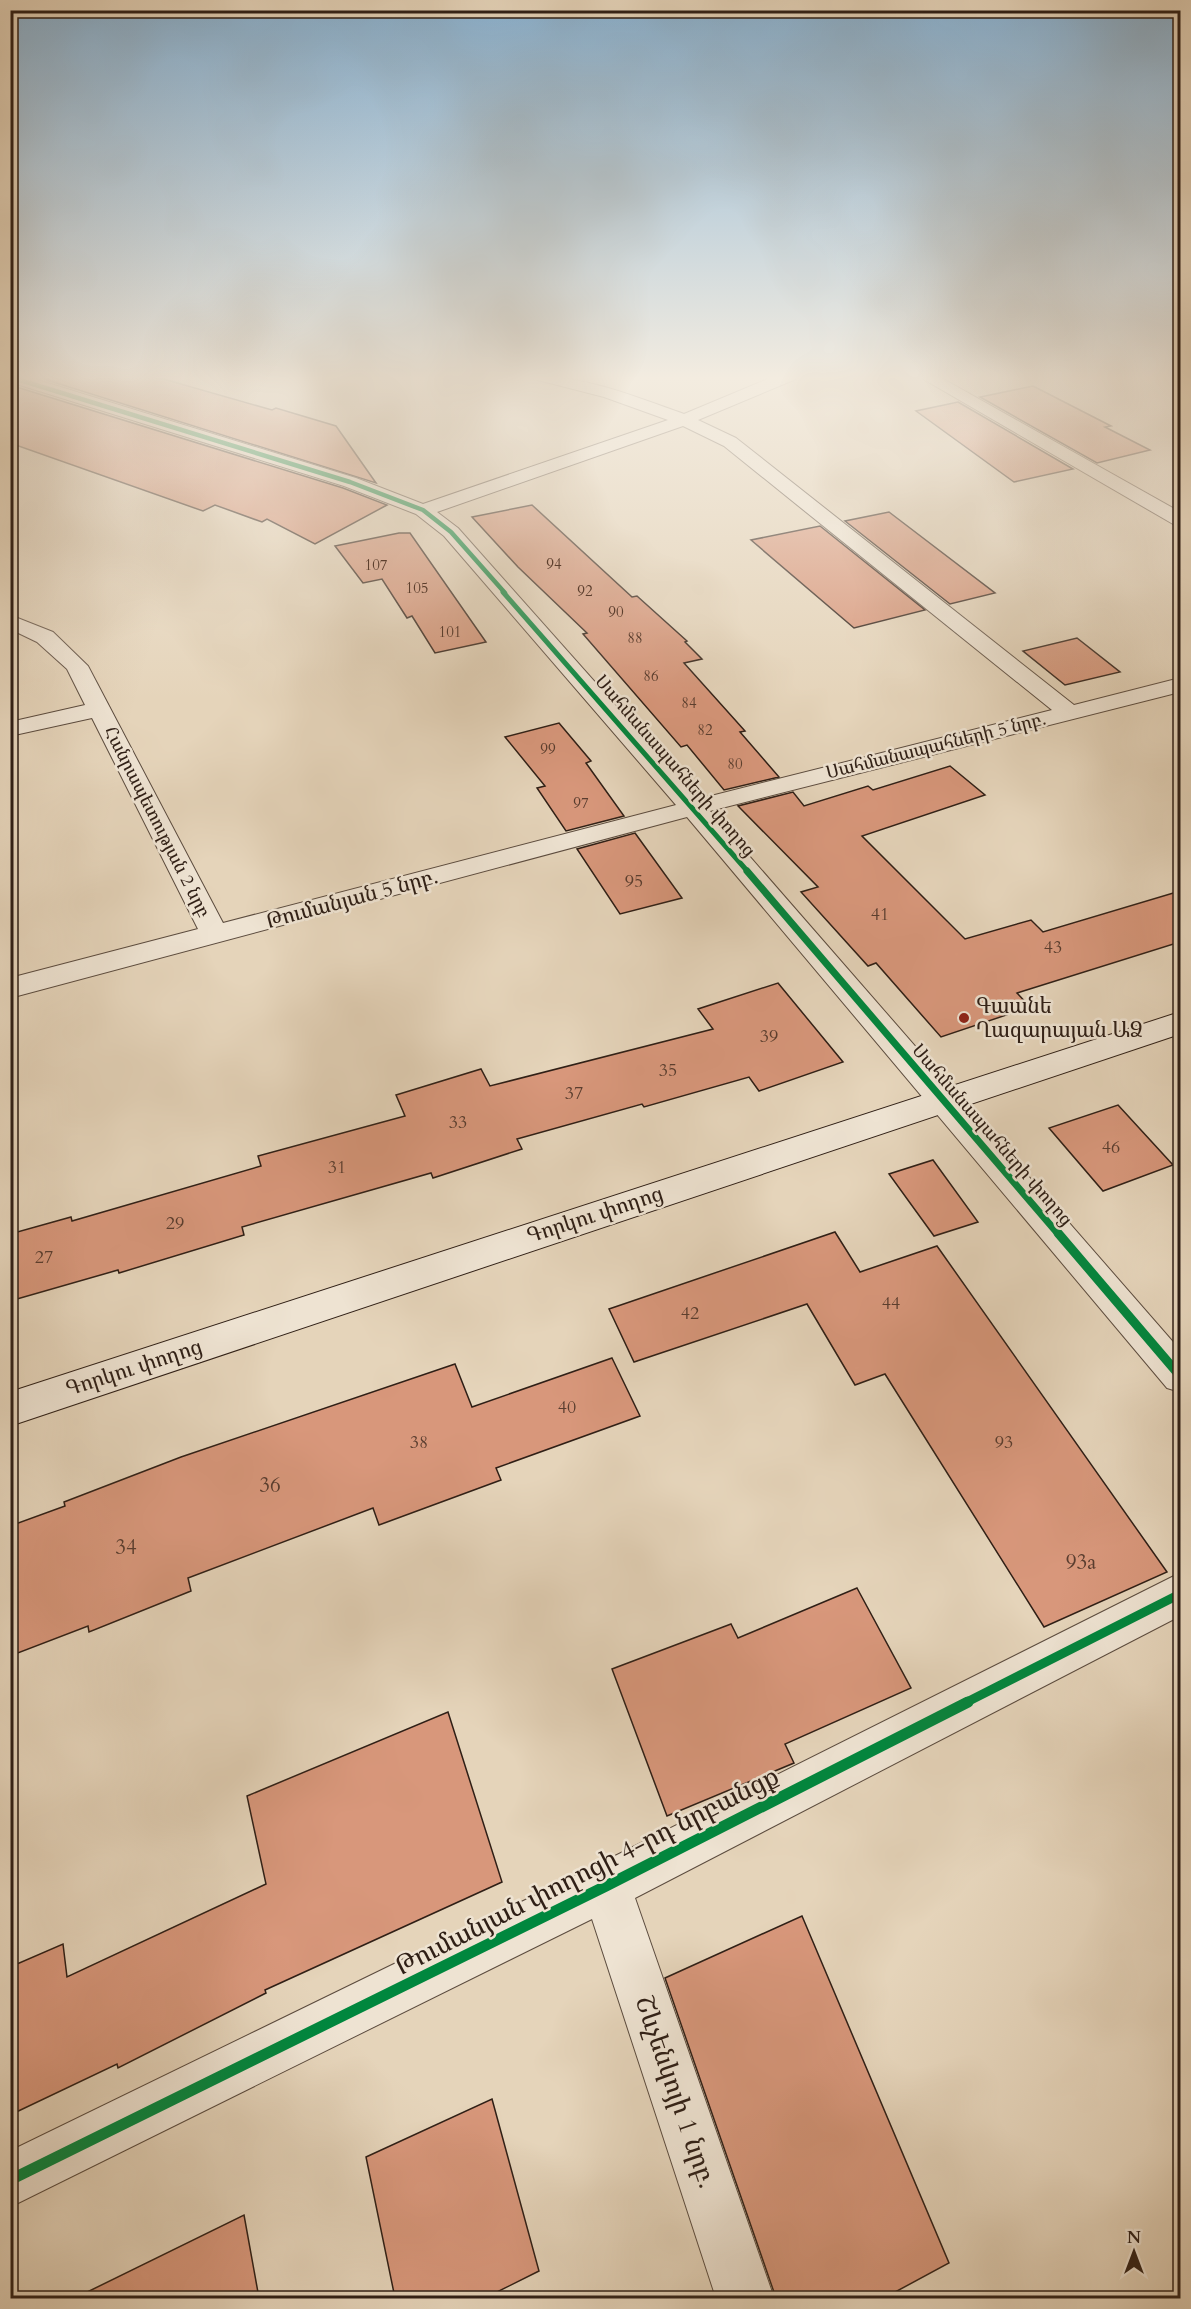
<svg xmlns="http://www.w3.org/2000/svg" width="1191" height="2309" font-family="Cardo,'Noto Serif Armenian',serif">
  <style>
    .building { fill: #d8977b; stroke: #2f1f16; stroke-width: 1.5 }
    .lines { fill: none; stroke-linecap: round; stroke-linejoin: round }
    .street-casing { stroke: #5c4c3f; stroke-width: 2 }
    .secondary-casing { stroke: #2f1f16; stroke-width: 2 }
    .street { fill: #eee3d2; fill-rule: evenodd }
    .secondary { fill: #eee3d2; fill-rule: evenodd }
    .cycleway-far4-casing { stroke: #eee3d2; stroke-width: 7 }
    .cycleway-far3-casing { stroke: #eee3d2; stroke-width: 8 }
    .cycleway-far2-casing { stroke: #eee3d2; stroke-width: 10 }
    .cycleway-far1-casing { stroke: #eee3d2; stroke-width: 13 }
    .cycleway-casing { stroke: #eee3d2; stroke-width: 15 }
    .cycleway-far4 { stroke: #00873e; stroke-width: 4.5 }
    .cycleway-far3 { stroke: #00873e; stroke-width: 5 }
    .cycleway-far2 { stroke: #00873e; stroke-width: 7 }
    .cycleway-far1 { stroke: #00873e; stroke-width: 9 }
    .cycleway { stroke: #00873e; stroke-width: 11 }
    .poi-dot { fill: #8f2418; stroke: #eee3d2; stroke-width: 2 }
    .labels { text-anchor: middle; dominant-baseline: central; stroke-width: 5; stroke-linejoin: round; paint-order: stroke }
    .far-number-label { font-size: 15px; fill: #593d2f }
    .far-street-label { font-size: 18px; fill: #2f1f16; stroke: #eee3d2 }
    .number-label { font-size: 18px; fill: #593d2f }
    .street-label { font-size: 21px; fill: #2f1f16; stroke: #eee3d2 }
    .poi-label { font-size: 21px; fill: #2f1f16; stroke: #eee3d2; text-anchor: start }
    .near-number-label { font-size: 21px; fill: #593d2f }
    .near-street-label { font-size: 26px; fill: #2f1f16; stroke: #eee3d2 }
  </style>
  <rect width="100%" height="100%" fill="#e5d4ba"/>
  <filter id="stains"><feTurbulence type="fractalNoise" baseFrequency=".00333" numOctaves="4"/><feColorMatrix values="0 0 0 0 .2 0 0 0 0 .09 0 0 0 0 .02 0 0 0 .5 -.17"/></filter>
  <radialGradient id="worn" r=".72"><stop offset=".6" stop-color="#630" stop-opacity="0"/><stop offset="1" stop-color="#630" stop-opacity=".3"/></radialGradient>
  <g class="building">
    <polygon points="34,376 153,376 272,410 276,408 336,426 376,483"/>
    <polygon points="10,385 343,488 387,505 315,544 267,519 262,522 215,505 203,511 10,443"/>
    <polygon points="1033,386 1111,426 1105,427 1150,450 1097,463 980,397"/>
    <polygon points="958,402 1073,469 1014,482 916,411"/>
    <polygon points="532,505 632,597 637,596 687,641 685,642 702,659 684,663 745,731 740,732 779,777 724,790 687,745 681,747 583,634 587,633 518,567 472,517"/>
    <polygon points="889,512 995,593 950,604 845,521"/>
    <polygon points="820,526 925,610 854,628 751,540"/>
    <polygon points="399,533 410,533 486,642 435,653 412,616 407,618 382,579 363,583 335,546"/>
    <polygon points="1077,638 1120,672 1065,685 1023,651"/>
    <polygon points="559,723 591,761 586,763 624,816 566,831 537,788 545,786 505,737"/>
    <polygon points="950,766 985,795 862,836 965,939 1031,920 1043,932 1180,891 1180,942 1017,993 1030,1007 941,1037 876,963 868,966 801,892 818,887 738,806 793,792 804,806 868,786 873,790"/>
    <polygon points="635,833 682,898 620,914 577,849"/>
    <polygon points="778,983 843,1062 759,1091 749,1077 644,1107 642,1104 517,1139 522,1149 433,1178 431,1173 242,1227 244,1235 119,1273 118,1270 10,1301 10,1234 71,1217 72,1221 261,1166 258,1156 405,1116 396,1095 481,1069 490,1086 713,1029 698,1009"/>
    <polygon points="1118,1105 1173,1165 1103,1191 1049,1128"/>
    <polygon points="933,1160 978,1222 934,1236 889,1174"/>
    <polygon points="835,1232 860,1272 937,1246 1167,1572 1044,1627 885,1374 855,1385 807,1304 634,1362 609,1309"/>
    <polygon points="612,1358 640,1416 496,1468 501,1480 379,1525 373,1508 188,1578 191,1591 89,1632 88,1626 10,1656 10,1526 65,1506 64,1502 181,1457 455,1364 472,1407"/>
    <polygon points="857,1588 911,1688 785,1744 794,1763 667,1816 612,1669 731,1624 738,1638"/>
    <polygon points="448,1712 502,1882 265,1990 266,1993 118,2068 117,2064 10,2115 10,1967 63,1944 67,1977 266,1884 247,1796"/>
    <polygon points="802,1916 949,2263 884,2298 776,2298 665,1978"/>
    <polygon points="492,2099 539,2271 485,2298 395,2298 366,2157"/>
    <polygon points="244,2215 259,2298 75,2298"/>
  </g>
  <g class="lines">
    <defs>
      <g id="street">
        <path d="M10 376H25L356 478 423 504 668 420 604 397 534 379 532 376C586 376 633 396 684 414L775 376H798L796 379 698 420 736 438 1074 705 1180 678V692L710 811 1180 1350V1392L1167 1388 687 817 10 998V978L198 929 92 718 10 736V722L85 705 67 669 37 642 10 629V615L53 632 88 666 223 923 676 805 444 536 416 514 344 486 10 382ZM683 426 724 446 1052 710 699 799 458 528 437 512Z"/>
        <polygon points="918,376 938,376 1180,512 1180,526 1173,524"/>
        <polygon points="1180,1573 1180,1616 635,1898 774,2298 716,2298 592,1919 10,2207 10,2151 589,1869"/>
      </g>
      <polygon id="secondary" points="1180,1012 1180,1034 10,1426 10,1392"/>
    </defs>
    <use href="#street" class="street-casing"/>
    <use href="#secondary" class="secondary-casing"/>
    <use href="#street" class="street"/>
    <use href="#secondary" class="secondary"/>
    <defs>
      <polyline id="cycleway-far4" points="10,377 350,482 423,510 451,532 505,593"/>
      <polyline id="cycleway-far3" points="503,592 749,873"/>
      <polyline id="cycleway-far2" points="747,871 1059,1235"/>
      <g id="cycleway-far1">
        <polyline points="1058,1233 1180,1376"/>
        <polyline points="965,1703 1180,1594"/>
      </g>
      <polyline id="cycleway" points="10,2180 606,1886 968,1702"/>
    </defs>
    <use href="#cycleway-far4" class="cycleway-far4-casing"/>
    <use href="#cycleway-far3" class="cycleway-far3-casing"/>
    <use href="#cycleway-far2" class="cycleway-far2-casing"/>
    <use href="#cycleway-far1" class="cycleway-far1-casing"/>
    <use href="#cycleway" class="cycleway-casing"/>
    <use href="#cycleway-far4" class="cycleway-far4"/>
    <use href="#cycleway-far3" class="cycleway-far3"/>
    <use href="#cycleway-far2" class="cycleway-far2"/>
    <use href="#cycleway-far1" class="cycleway-far1"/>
    <use href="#cycleway" class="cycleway"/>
  </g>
  <linearGradient id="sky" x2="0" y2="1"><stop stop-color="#89b4d6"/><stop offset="0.54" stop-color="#f3ece0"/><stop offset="1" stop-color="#f3ece0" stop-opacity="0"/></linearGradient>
  <rect width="1191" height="700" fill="url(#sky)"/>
  <circle class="poi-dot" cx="964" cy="1018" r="6"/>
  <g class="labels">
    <g class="far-number-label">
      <text x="554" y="564">94</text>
      <text x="376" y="565">107</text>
      <text x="417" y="588">105</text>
      <text x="585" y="591">92</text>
      <text x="616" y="612">90</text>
      <text x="450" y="632">101</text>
      <text x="635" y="638">88</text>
      <text x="651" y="676">86</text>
      <text x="689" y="703">84</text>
      <text x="705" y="730">82</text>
      <text x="548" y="749">99</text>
      <text x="735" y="764">80</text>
      <text x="581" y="803">97</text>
    </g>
    <g class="far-street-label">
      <text transform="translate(936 746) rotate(-14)">Սահմանապահների 5 նրբ.</text>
      <text transform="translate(675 766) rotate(49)">Սահմանապահների փողոց</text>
      <text transform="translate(157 822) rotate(63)">Հանրապետության 2 նրբ</text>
      <text transform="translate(992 1135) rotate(49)">Սահմանապահների փողոց</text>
    </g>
    <g class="number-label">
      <text x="634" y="881">95</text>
      <text x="880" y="914">41</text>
      <text x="1053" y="947">43</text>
      <text x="769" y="1036">39</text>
      <text x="668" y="1070">35</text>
      <text x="574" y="1093">37</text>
      <text x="458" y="1122">33</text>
      <text x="1111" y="1147">46</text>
      <text x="337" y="1167">31</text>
      <text x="175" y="1223">29</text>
      <text x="44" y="1257">27</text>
      <text x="891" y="1303">44</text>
      <text x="690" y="1313">42</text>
      <text x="567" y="1407">40</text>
      <text x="419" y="1442">38</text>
      <text x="1004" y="1442">93</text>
    </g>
    <g class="street-label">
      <text transform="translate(352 899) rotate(-15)">Թումանյան 5 նրբ.</text>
      <text transform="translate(595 1215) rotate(-18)">Գորկու փողոց</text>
      <text transform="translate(134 1368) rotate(-18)">Գորկու փողոց</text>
    </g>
    <g class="poi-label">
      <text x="976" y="1006">Գաանե<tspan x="976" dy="24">Ղազարայան ԱՁ</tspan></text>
    </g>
    <g class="near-number-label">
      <text x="270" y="1485">36</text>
      <text x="126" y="1547">34</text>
      <text x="1081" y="1562">93a</text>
    </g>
    <g class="near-street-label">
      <text transform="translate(587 1871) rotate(-27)">Թումանյան փողոցի 4-րդ նրբանցք</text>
      <text transform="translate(676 2092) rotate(71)">Շևչենկոյի 1 նրբ.</text>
    </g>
  </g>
  <rect width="1191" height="2309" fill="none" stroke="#e5d4ba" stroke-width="36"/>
  <rect x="12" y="12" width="1167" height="2285" fill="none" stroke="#2f1f16" stroke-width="3"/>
  <rect x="18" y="18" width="1155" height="2273" fill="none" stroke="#2f1f16" stroke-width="1.5"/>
  <g transform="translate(1134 2252)" stroke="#eee3d2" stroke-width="4.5" paint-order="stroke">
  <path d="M0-4.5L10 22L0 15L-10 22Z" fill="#2f1f16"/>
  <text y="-9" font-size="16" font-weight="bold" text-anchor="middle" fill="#2f1f16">N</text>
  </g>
  <rect width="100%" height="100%" filter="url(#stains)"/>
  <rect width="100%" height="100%" fill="url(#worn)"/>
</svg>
